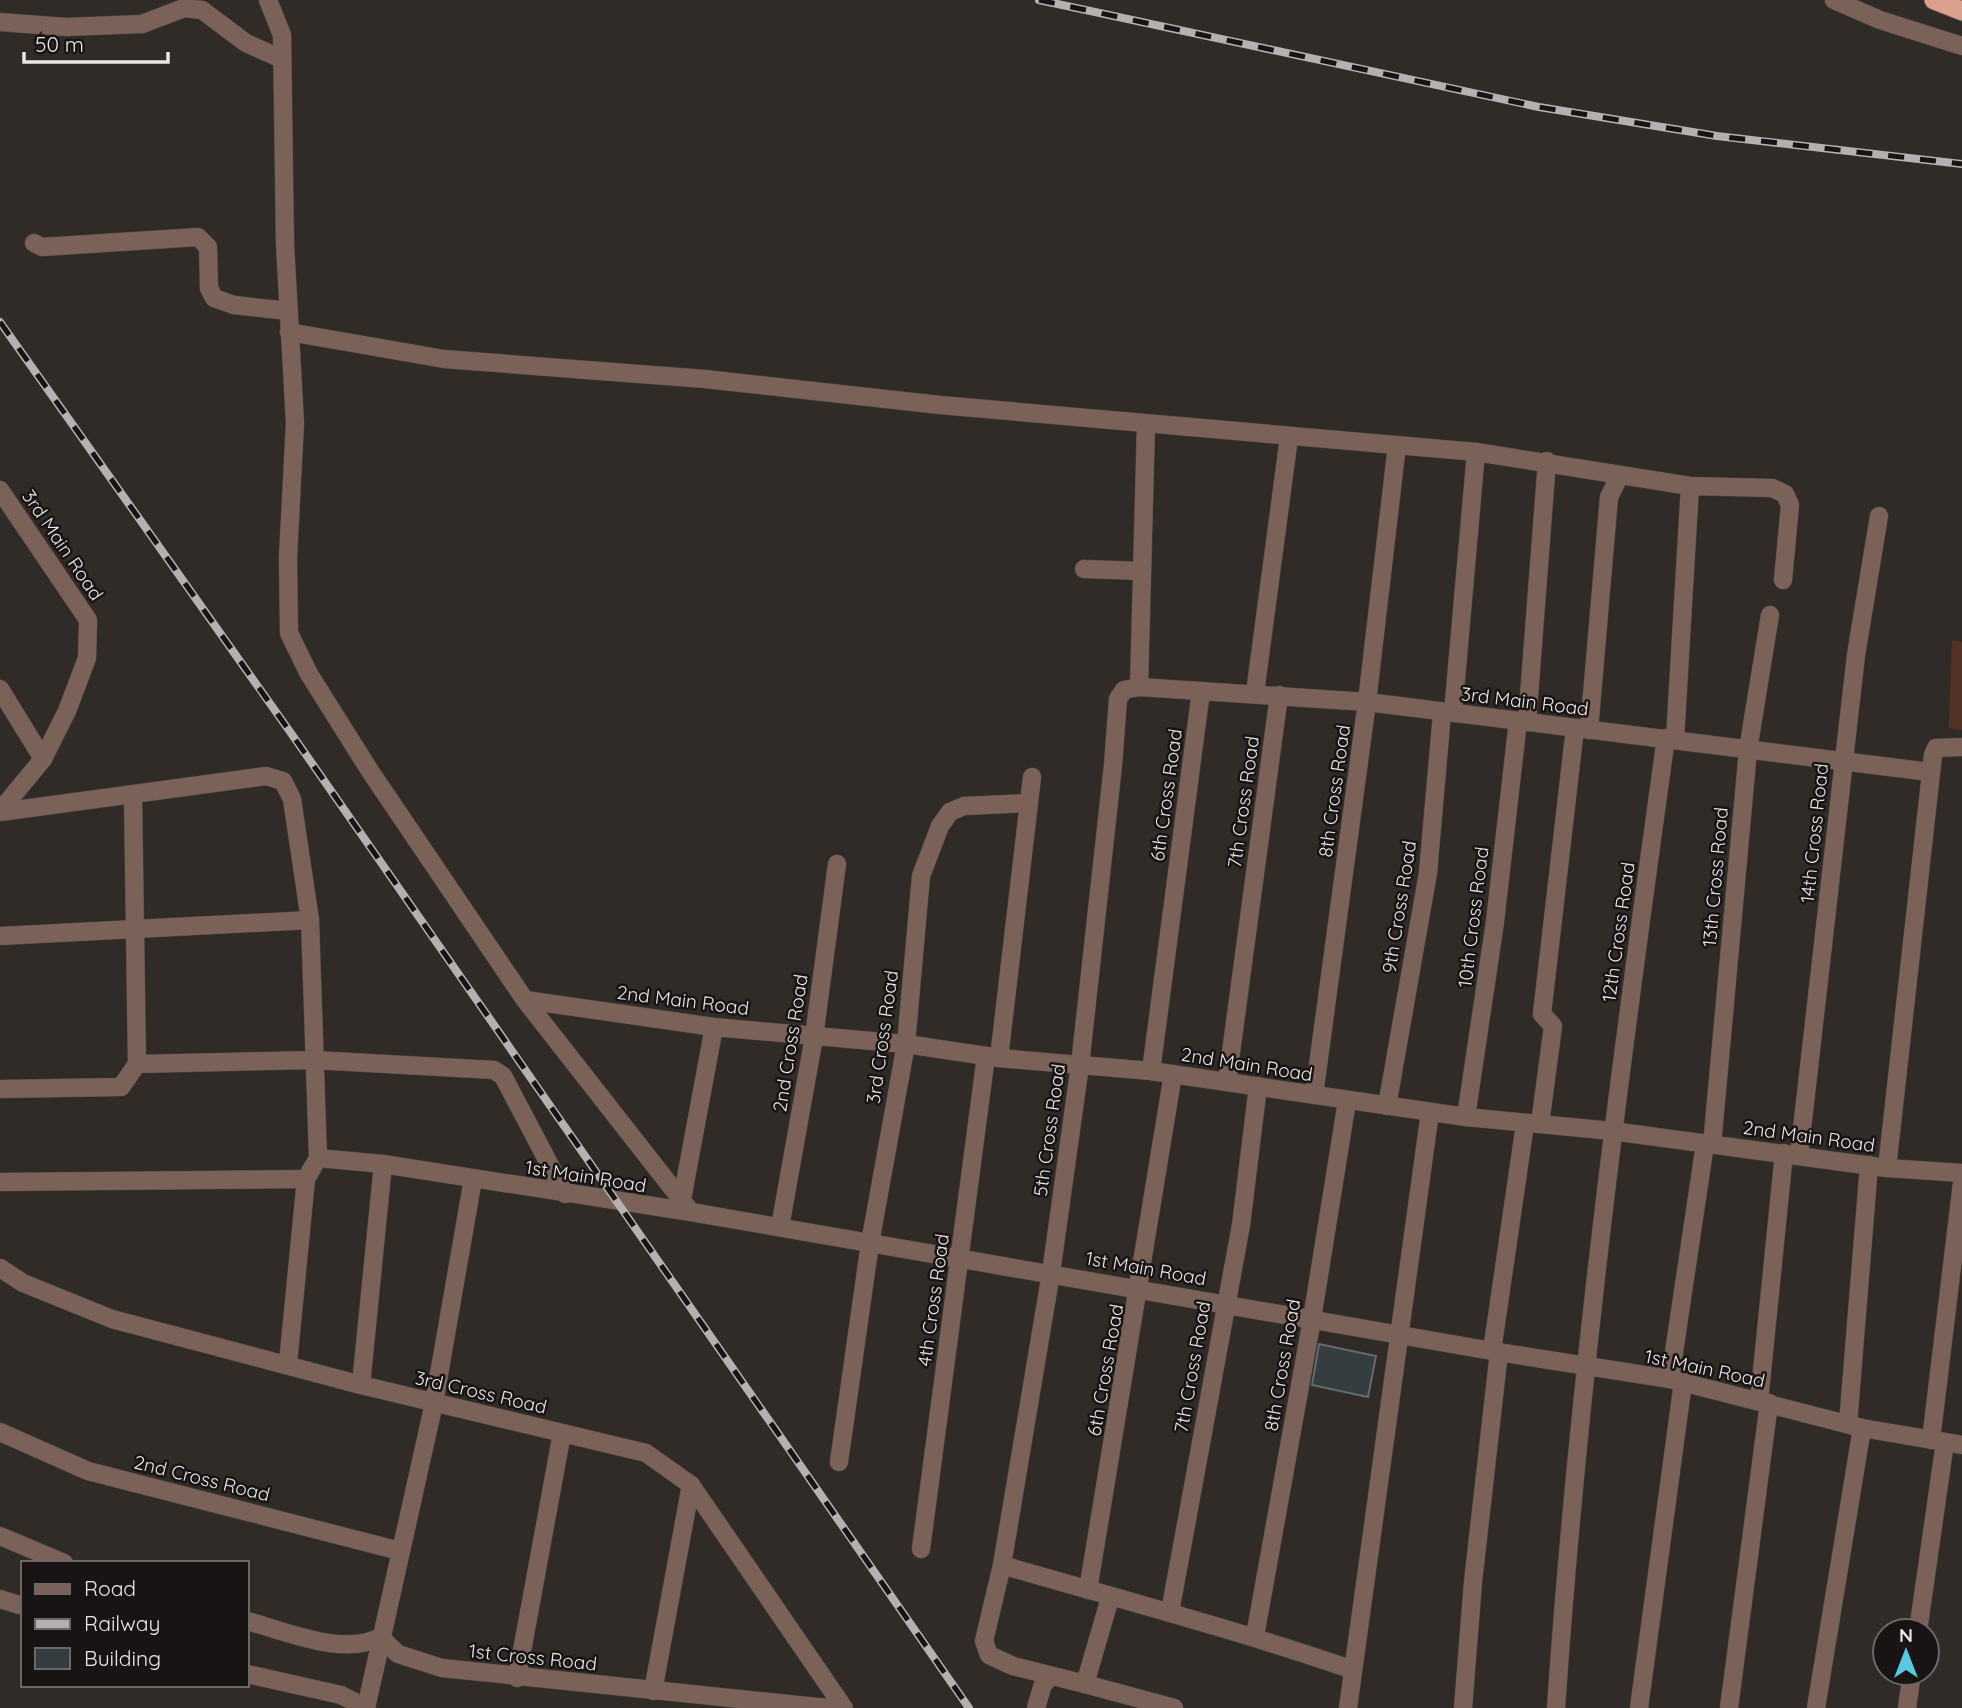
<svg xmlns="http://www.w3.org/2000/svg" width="1962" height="1708" font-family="Quicksand,sans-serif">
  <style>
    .green { fill: #533327 }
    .building { fill: #363d3f; stroke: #646b6e; stroke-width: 2 }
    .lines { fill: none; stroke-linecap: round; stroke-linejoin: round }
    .minor-casing { stroke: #4f4946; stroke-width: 19 }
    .tertiary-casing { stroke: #4f4946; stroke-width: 19 }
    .trunk-casing { stroke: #4f4946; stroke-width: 21 }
    .minor { stroke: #7b6259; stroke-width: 18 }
    .tertiary { stroke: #7b6259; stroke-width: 18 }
    .trunk { stroke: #daa28c; stroke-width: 19 }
    .rail-casing { stroke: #b6b1b0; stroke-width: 8 }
    .rail { stroke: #171413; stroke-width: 5; stroke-dasharray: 16; stroke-linecap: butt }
    .labels { text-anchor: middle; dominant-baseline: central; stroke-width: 5; stroke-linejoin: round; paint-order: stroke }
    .street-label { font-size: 19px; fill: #eae6e5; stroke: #171413 }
  </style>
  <rect width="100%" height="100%" fill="#312b28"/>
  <polygon class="green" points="1952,640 1962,642 1962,730 1949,728"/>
  <polygon class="building" points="1319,1344 1376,1356 1368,1397 1312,1385"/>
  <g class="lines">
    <defs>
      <g id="minor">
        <polyline points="268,0 282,35 285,244 295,423 288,557 289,633 309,674 370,771 525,1000 691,1212"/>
        <polyline points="0,22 66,27 142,24 184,8 202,10 246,43 282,59"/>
        <polyline points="34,243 42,247 198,237 208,247 209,288 214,298 234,305 288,311"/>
        <polyline points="289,332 444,359 705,379 940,405 1476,452 1690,486 1772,488 1785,494 1790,505 1783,580"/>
        <polyline points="0,490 88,620 87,658 67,711 43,759 0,811"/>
        <polyline points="1084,569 1142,571"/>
        <polyline points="1139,687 1146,424"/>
        <polyline points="0,689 43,759"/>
        <polyline points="1255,693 1289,437"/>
        <polyline points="1453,713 1476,452"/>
        <polyline points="1527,722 1547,461"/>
        <polyline points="1589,730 1609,497 1619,477"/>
        <polyline points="1675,739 1690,486"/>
        <polyline points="0,812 266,776 283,781 292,799 310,920 318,1158 306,1179 288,1363"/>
        <polyline points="0,936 310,920"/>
        <polyline points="525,1000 714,1027 906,1044 999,1058 1151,1071 1466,1117 1612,1131 1887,1168 1962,1173"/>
        <polyline points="999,1058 1032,777"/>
        <polyline points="137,1064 314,1060 494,1070 503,1076 565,1194"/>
        <polyline points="1151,1071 1201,691"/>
        <polyline points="1227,1082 1279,695"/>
        <polyline points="0,1089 121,1087 137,1064 133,796"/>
        <polyline points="1314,1095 1367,702 1397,445"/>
        <polyline points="1387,1106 1428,873 1442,713"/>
        <polyline points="1466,1117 1495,922 1518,721"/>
        <polyline points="1540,1124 1553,1026 1542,1014 1575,728"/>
        <polyline points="1712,1145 1748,750 1770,615"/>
        <polyline points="1799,1155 1856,655 1879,516"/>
        <polyline points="318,1158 383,1164 691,1212 1492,1351 1670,1379 1862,1428 1962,1445"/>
        <polyline points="1887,1168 1933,755 1936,748 1962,747"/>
        <polyline points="0,1182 306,1179"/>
        <polyline points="682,1199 714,1027"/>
        <polyline points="780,1227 814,1037 837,864"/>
        <polyline points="0,1268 23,1283 112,1319 361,1385 646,1453 691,1485 844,1708"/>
        <polyline points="1492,1351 1525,1124"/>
        <polyline points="1670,1379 1705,1144"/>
        <polyline points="361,1385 383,1164"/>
        <polyline points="1759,1401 1784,1153"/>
        <polyline points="1848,1424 1869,1165"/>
        <polyline points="0,1432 88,1471 400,1551"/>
        <polyline points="1931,1440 1962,1183"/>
        <polyline points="839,1462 870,1243 906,1044 921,876 940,826 950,812 964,806 1028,803"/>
        <polyline points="0,1536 64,1563"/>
        <polyline points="921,1549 986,1056"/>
        <path d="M1002 1565C1120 1599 1237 1630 1353 1670"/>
        <polyline points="1088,1590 1173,1074"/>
        <polyline points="1110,1598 1085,1684 1013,1666 989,1655 984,1641 1002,1565 1051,1273 1080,1065 1113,765 1118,699 1124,690 1139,687 1367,702 1930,772"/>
        <polyline points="0,1599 23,1606"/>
        <polyline points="1170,1612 1241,1225 1258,1086"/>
        <path d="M247 1621C285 1631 344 1657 380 1637L398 1654 442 1668 827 1708"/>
        <polyline points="1918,1631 1945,1442"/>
        <polyline points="1255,1636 1312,1319 1347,1101"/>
        <polyline points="247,1674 341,1695 353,1701 358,1708"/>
        <polyline points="517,1678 562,1433"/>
        <polyline points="1085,1684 1174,1708"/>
        <polyline points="653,1691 691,1485"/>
        <polyline points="366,1708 434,1403 473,1179"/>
        <polyline points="1036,1708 1043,1684 1052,1676"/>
        <polyline points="1348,1708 1430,1112"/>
        <polyline points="1463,1708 1473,1582 1499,1352"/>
        <path d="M1556 1708C1578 1383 1621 1060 1666 738"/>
        <polyline points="1639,1708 1683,1382"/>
        <polyline points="1729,1708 1769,1403"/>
        <polyline points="1816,1708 1862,1428"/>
        <polyline points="1907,1708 1912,1673"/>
      </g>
      <polyline id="tertiary" points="1834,0 1880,20 1962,46"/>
      <polyline id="trunk" points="1934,0 1962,11"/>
    </defs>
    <use href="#minor" class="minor-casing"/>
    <use href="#tertiary" class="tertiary-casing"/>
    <use href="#trunk" class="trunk-casing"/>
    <use href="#minor" class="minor"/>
    <use href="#tertiary" class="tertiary"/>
    <use href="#trunk" class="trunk"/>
    <defs>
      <g id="rail">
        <polyline points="1039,0 1539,107 1717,136 1962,164"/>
        <polyline points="0,322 293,736 969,1708"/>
      </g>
    </defs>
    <use href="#rail" class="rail-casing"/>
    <use href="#rail" class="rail"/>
  </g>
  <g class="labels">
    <g class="street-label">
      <text transform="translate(63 545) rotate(56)">3rd Main Road</text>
      <text transform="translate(1525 701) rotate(7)">3rd Main Road</text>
      <text transform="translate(1334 791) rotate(-82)">8th Cross Road</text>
      <text transform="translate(1166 795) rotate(-82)">6th Cross Road</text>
      <text transform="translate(1243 802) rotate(-82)">7th Cross Road</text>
      <text transform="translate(1814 833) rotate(-84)">14th Cross Road</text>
      <text transform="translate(1715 877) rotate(-85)">13th Cross Road</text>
      <text transform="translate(1399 907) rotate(-81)">9th Cross Road</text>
      <text transform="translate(1473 917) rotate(-83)">10th Cross Road</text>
      <text transform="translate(1618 932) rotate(-82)">12th Cross Road</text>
      <text transform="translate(683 1000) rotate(7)">2nd Main Road</text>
      <text transform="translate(882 1037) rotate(-82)">3rd Cross Road</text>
      <text transform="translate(790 1043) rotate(-81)">2nd Cross Road</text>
      <text transform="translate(1247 1064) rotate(9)">2nd Main Road</text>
      <text transform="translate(1049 1130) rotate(-82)">5th Cross Road</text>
      <text transform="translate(1809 1136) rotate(8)">2nd Main Road</text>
      <text transform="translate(586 1176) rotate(9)">1st Main Road</text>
      <text transform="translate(1146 1268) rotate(10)">1st Main Road</text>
      <text transform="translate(933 1300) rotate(-82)">4th Cross Road</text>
      <text transform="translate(1282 1365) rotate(-80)">8th Cross Road</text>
      <text transform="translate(1192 1367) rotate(-80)">7th Cross Road</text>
      <text transform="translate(1705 1368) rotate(12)">1st Main Road</text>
      <text transform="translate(1105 1370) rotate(-80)">6th Cross Road</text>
      <text transform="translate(481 1392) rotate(13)">3rd Cross Road</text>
      <text transform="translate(202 1478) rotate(14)">2nd Cross Road</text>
      <text transform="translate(533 1657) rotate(6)">1st Cross Road</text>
    </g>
  </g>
  <rect x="21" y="1561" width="228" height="126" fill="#171413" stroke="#6b6867" stroke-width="2"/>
  <rect x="35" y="1584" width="35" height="10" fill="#7b6259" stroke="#6b6867" stroke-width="2"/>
  <text x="84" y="1596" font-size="21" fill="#eae6e5">Road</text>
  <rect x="35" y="1619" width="35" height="10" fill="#b6b1b0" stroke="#6b6867" stroke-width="2"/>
  <text x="84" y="1631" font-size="21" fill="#eae6e5">Railway</text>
  <rect x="35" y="1648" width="35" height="21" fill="#363d3f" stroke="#6b6867" stroke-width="2"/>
  <text x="84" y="1666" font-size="21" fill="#eae6e5">Building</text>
  <g transform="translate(1906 1652)"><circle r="33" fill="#171413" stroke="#6b6867" stroke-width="2"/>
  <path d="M0-5L12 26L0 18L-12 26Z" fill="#58c9e3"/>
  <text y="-10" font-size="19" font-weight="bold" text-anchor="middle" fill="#eae6e5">N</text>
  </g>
  <path d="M24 52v10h144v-10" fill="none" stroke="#eae6e5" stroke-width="3.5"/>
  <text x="35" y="52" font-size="21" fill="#eae6e5" stroke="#171413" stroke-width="5" paint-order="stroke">50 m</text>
</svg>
